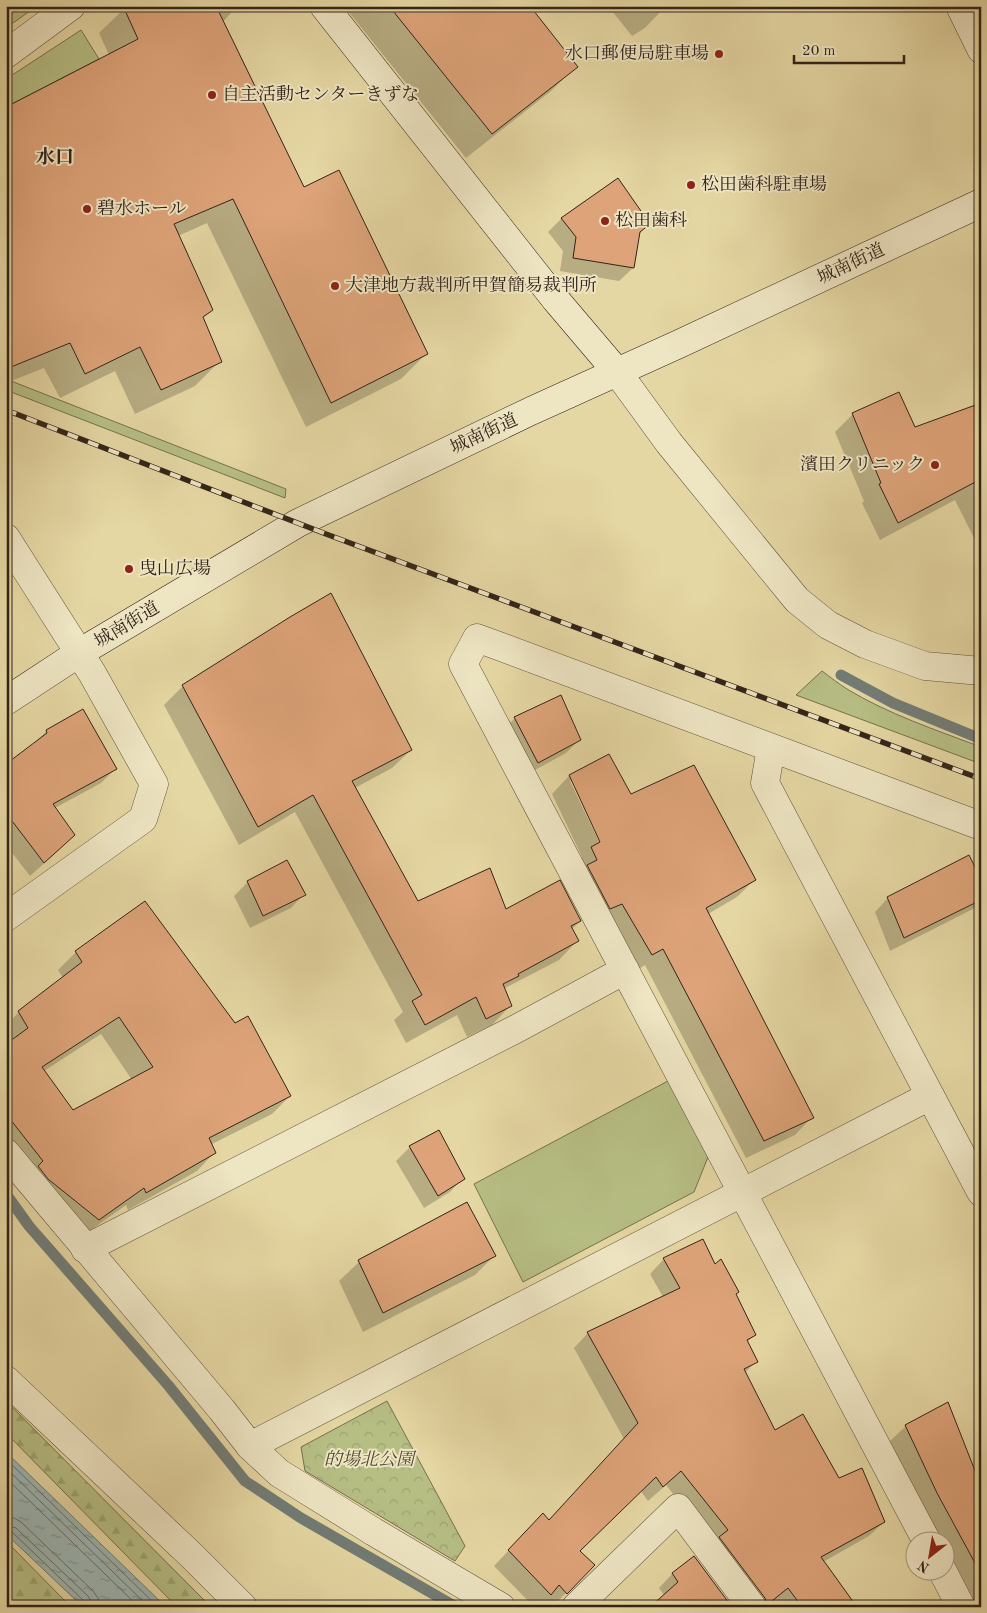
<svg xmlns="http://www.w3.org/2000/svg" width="987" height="1613" font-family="'Old Standard TT','Noto Serif JP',serif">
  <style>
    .grass { fill: #b6be84; stroke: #74714f }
    .forest { fill: url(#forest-firs); stroke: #74714f }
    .park { fill: url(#park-crowns); stroke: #74714f }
    .water { fill: url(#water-ripples); stroke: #727c76 }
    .shadow { fill: #0003; fill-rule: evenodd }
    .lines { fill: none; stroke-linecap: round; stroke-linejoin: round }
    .shore { stroke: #686d66; stroke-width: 1 }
    .stream { stroke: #727c76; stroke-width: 11 }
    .building { fill: #dea379; stroke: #32241a; fill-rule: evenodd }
    .street-casing { stroke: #5f513c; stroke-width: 29 }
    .secondary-casing { stroke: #32241a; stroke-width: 29 }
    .street { stroke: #eee5c3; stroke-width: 28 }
    .secondary { stroke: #eee5c3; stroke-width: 28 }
    .rail-casing { stroke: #32241a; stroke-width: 5.5 }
    .rail { stroke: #eee5c3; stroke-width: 4; stroke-dasharray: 11; stroke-linecap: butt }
    .poi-dot { fill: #8f2418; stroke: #eee5c3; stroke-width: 2 }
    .labels { text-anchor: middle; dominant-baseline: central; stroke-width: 4; stroke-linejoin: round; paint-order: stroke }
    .poi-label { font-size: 18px; fill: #32241a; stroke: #eee5c3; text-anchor: start }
    .street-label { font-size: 18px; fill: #32241a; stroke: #eee5c3 }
    .park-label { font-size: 18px; font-style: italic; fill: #534a34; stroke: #eee5c3 }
    .neighbourhood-label { font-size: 19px; font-weight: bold; fill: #32241a; stroke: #eee5c3 }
  </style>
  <defs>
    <pattern id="forest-firs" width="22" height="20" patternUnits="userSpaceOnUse" patternTransform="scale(1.25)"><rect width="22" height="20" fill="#b6be84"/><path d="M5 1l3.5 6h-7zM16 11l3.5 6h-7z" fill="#9da371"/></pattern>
    <pattern id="park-crowns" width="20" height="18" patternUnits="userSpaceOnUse" patternTransform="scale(1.25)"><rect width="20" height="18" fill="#b6be84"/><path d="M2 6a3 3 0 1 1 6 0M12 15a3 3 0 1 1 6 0" fill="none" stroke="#9da371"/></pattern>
    <pattern id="water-ripples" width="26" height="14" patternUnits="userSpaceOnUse" patternTransform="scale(1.25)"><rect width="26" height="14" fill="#9db6b3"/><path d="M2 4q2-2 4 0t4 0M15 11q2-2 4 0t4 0" fill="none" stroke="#819491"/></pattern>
  </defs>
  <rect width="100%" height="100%" fill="#e5d7a3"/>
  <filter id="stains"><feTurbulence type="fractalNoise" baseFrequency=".004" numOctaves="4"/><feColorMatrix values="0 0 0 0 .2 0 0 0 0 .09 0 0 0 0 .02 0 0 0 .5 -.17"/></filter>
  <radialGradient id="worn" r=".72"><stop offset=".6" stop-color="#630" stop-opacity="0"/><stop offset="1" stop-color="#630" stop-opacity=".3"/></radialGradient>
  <g class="grass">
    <polygon points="6,6 37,6 6,28"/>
    <polygon points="81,30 99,59 6,107 6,79"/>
    <polygon points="6,379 286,489 285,498 6,390"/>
    <path d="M822 671C830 677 839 684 847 689 888 714 936 730 981 747V764L796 695Z"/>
    <polygon points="668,1081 708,1157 694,1192 523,1282 474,1184"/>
  </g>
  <g class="forest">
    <polygon points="6,1401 211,1607 177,1607 6,1433"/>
    <polygon points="6,1541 71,1607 8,1607 6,1605"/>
  </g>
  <polygon class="park" points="387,1401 465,1546 455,1561 305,1471 301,1447"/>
  <polygon class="water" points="6,1452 166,1607 83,1607 6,1534"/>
  <g class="shadow">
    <polygon points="127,6 228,6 231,13 223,22 303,189 426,354 401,379 306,427 207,223 178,236 211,310 202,319 220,361 195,386 135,414 115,371 60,398 44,368 6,383 6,109 109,55 99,33"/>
    <polygon points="344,6 528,6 576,66 551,91 466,158"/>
    <polygon points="608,6 666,6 645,28 632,36"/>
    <polygon points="617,179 648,224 639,234 633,268 619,281 560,271 563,251 548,232 561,219"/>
    <polygon points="898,394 914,429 981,404 981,552 955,500 880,540 862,503 864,501 835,432 853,414"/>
    <polygon points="183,686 411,750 392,768 355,788 418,902 505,911 580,921 571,930 577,941 559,960 505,988 504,990 510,1006 492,1025 467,1037 457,1015 406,1043 394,1020 403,1012 295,812 239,845 164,705"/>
    <polygon points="560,697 579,740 566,753 524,776 501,732 515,718"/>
    <polygon points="47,731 115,769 101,783 55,808 60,849 30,876 6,845 6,765 33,744"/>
    <path d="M608 755 631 796 754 880 737 897 708 914 812 1117 795 1135 746 1158 645 965 634 972 574 865 582 857 552 794 569 776ZM570 781H573L604 847 602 848Z"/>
    <polygon points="248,882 304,894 291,908 250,928 234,896"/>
    <polygon points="981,882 981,902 973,909 890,951 875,912 888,898"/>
    <path d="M145 903 290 1096 272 1114 210 1145 214 1153 197 1171 128 1210 126 1205 81 1237 6 1154V1046L9 1043 6 1039V1025L19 1012 63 978 58 970 76 952ZM101 1034 132 1080 73 1112 44 1071Z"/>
    <polygon points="410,1147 463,1178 450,1192 424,1208 396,1161"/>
    <polygon points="495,1255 475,1275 363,1332 339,1281 359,1262"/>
    <polygon points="664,1259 715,1266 735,1295 755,1335 747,1342 756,1361 745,1373 774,1432 838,1480 884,1522 869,1536 823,1562 855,1607 777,1607 773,1601 769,1605 761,1595 746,1606 713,1544 666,1485 648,1501 640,1490 578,1551 566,1593 552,1607 544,1600 537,1607 534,1607 494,1566 528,1530 548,1521 624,1439 574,1348 588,1333 663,1297 650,1274"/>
    <polygon points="906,1426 981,1489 981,1607 965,1607 967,1592 944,1551 944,1540 939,1540 922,1509 890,1441"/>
    <polygon points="694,1557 731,1607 664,1595 659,1588 672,1574"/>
  </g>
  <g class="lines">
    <g class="shore">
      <polyline points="6,1459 158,1607"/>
      <polyline points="6,1468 149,1607"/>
      <polyline points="6,1478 139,1607"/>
      <polyline points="6,1517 14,1518 21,1522 93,1591 98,1598 100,1607"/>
      <polyline points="6,1525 16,1528 88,1596 91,1601 92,1607"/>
      <polyline points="6,1531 12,1532 84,1601 86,1607"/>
    </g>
    <g class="stream">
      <polyline points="841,675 893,703 981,739"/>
      <polyline points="6,1194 29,1226 168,1385 245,1481 301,1518 456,1607"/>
    </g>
  </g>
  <g class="building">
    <polygon points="123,6 216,6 304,187 339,170 428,354 331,403 233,199 174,224 213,310 203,317 222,362 161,390 140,347 85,374 70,343 6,369 6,107 138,39"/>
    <polygon points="389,6 530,6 578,67 492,134"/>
    <polygon points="618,178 650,224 640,232 634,268 573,258 576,237 561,218"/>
    <polygon points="899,392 915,427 981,403 981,479 898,523 879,484 881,483 852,413"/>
    <polygon points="331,593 412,750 352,781 418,901 490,868 506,909 560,880 581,921 571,926 579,941 518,974 519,976 503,984 512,1006 486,1019 476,997 425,1025 412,1001 422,995 313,795 258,827 182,685 290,617"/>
    <polygon points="561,695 581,740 538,763 514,717"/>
    <polygon points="83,709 117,769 53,804 75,835 44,863 6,813 6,764 47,733 46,730"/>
    <polygon points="609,754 631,794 694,765 756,880 706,908 814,1118 764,1141 663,949 652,955 622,904 610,909 587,865 597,860 591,847 600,842 569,775"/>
    <polygon points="969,855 981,879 981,900 904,938 887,897"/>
    <polygon points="287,860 306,895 263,916 247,881"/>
    <path d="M145 901 235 1023 248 1016 291 1096 209 1138 216 1153 146 1193 144 1188 99 1220 48 1179 38 1166 43 1161 6 1114V1044L28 1028 18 1011 82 962 75 951ZM119 1017 153 1067 73 1110 42 1067Z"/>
    <polygon points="439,1130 465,1179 438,1196 409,1146"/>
    <polygon points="467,1202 496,1256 383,1313 358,1260"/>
    <polygon points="703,1239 715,1264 721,1259 739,1292 736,1294 756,1335 747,1340 758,1362 744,1369 775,1430 803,1414 839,1478 862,1468 885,1522 821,1557 857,1607 802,1607 788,1588 767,1605 765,1598 719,1537 728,1530 681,1471 663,1487 656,1477 580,1551 595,1565 567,1594 559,1585 551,1595 508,1550 543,1513 549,1520 638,1423 587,1332 680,1288 663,1258"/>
    <polygon points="948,1402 981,1486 981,1574 937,1493 905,1425"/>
    <polygon points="694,1556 732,1607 650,1607 678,1582 672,1573"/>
  </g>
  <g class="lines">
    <defs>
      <g id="street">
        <polyline points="6,54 71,6"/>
        <polyline points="618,373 669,443 797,600 828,625 865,644 925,666 981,671"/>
        <polyline points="6,538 92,673 154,784 143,819 6,917"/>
        <polyline points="771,748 765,783 981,1192"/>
        <polyline points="6,1153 222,1410 250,1446 279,1473 374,1532 501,1607"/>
        <polyline points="85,1249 516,1029 625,970"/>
        <polyline points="6,1380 192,1556 243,1607"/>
        <polyline points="250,1446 930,1096"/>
        <polyline points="926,1540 463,664 477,638 981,826"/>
        <polyline points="942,1570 961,1607"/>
        <polyline points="576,1607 678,1508 752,1607"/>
      </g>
      <g id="secondary">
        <polyline points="324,6 556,300 618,373"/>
        <polyline points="960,6 981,49"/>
        <polyline points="6,701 79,653 298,523 531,411 679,344 981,203"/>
      </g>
    </defs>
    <use href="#street" class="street-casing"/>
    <use href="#secondary" class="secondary-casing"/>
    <use href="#street" class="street"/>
    <use href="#secondary" class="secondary"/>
    <defs>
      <polyline id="rail" points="6,410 326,534 981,779"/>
    </defs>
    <use href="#rail" class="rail-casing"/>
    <use href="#rail" class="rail"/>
  </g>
  <g class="poi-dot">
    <circle cx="719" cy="54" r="5"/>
    <circle cx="212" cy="95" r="5"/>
    <circle cx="691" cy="185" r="5"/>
    <circle cx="87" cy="209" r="5"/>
    <circle cx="605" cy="221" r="5"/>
    <circle cx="335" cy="286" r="5"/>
    <circle cx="935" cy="465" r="5"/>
    <circle cx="129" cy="569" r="5"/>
  </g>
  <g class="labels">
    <g class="poi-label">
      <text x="709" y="54" text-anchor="end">水口郵便局駐車場</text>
      <text x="222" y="95">自主活動センターきずな</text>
      <text x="701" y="185">松田歯科駐車場</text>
      <text x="97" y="209">碧水ホール</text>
      <text x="615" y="221">松田歯科</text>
      <text x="345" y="286">大津地方裁判所甲賀簡易裁判所</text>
      <text x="925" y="465" text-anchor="end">濱田クリニック</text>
      <text x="139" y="569">曳山広場</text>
    </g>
    <g class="street-label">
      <text transform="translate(851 264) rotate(-25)">城南街道</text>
      <text transform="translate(484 434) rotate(-25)">城南街道</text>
      <text transform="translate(127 625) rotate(-31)">城南街道</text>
    </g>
    <g class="park-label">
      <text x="369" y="1460">的場北公園</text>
    </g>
    <g class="neighbourhood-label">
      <text x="55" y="158">水口</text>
    </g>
  </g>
  <rect width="987" height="1613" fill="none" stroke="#e5d7a3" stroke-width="25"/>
  <rect x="8" y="8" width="972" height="1598" fill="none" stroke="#32241a" stroke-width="2.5"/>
  <rect x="12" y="12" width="962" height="1588" fill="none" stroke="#32241a"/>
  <g transform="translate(930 1556) rotate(211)"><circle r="24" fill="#eee5c3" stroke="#a3987f"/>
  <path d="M0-4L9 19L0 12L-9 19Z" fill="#8f2418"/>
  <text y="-8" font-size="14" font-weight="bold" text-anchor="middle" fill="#32241a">N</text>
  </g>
  <path d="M794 55v8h110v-8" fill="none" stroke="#32241a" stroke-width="2.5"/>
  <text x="802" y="55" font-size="15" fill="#32241a" stroke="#eee5c3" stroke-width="4" paint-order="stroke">20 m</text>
  <rect width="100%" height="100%" filter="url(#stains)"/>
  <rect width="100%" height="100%" fill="url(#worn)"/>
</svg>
